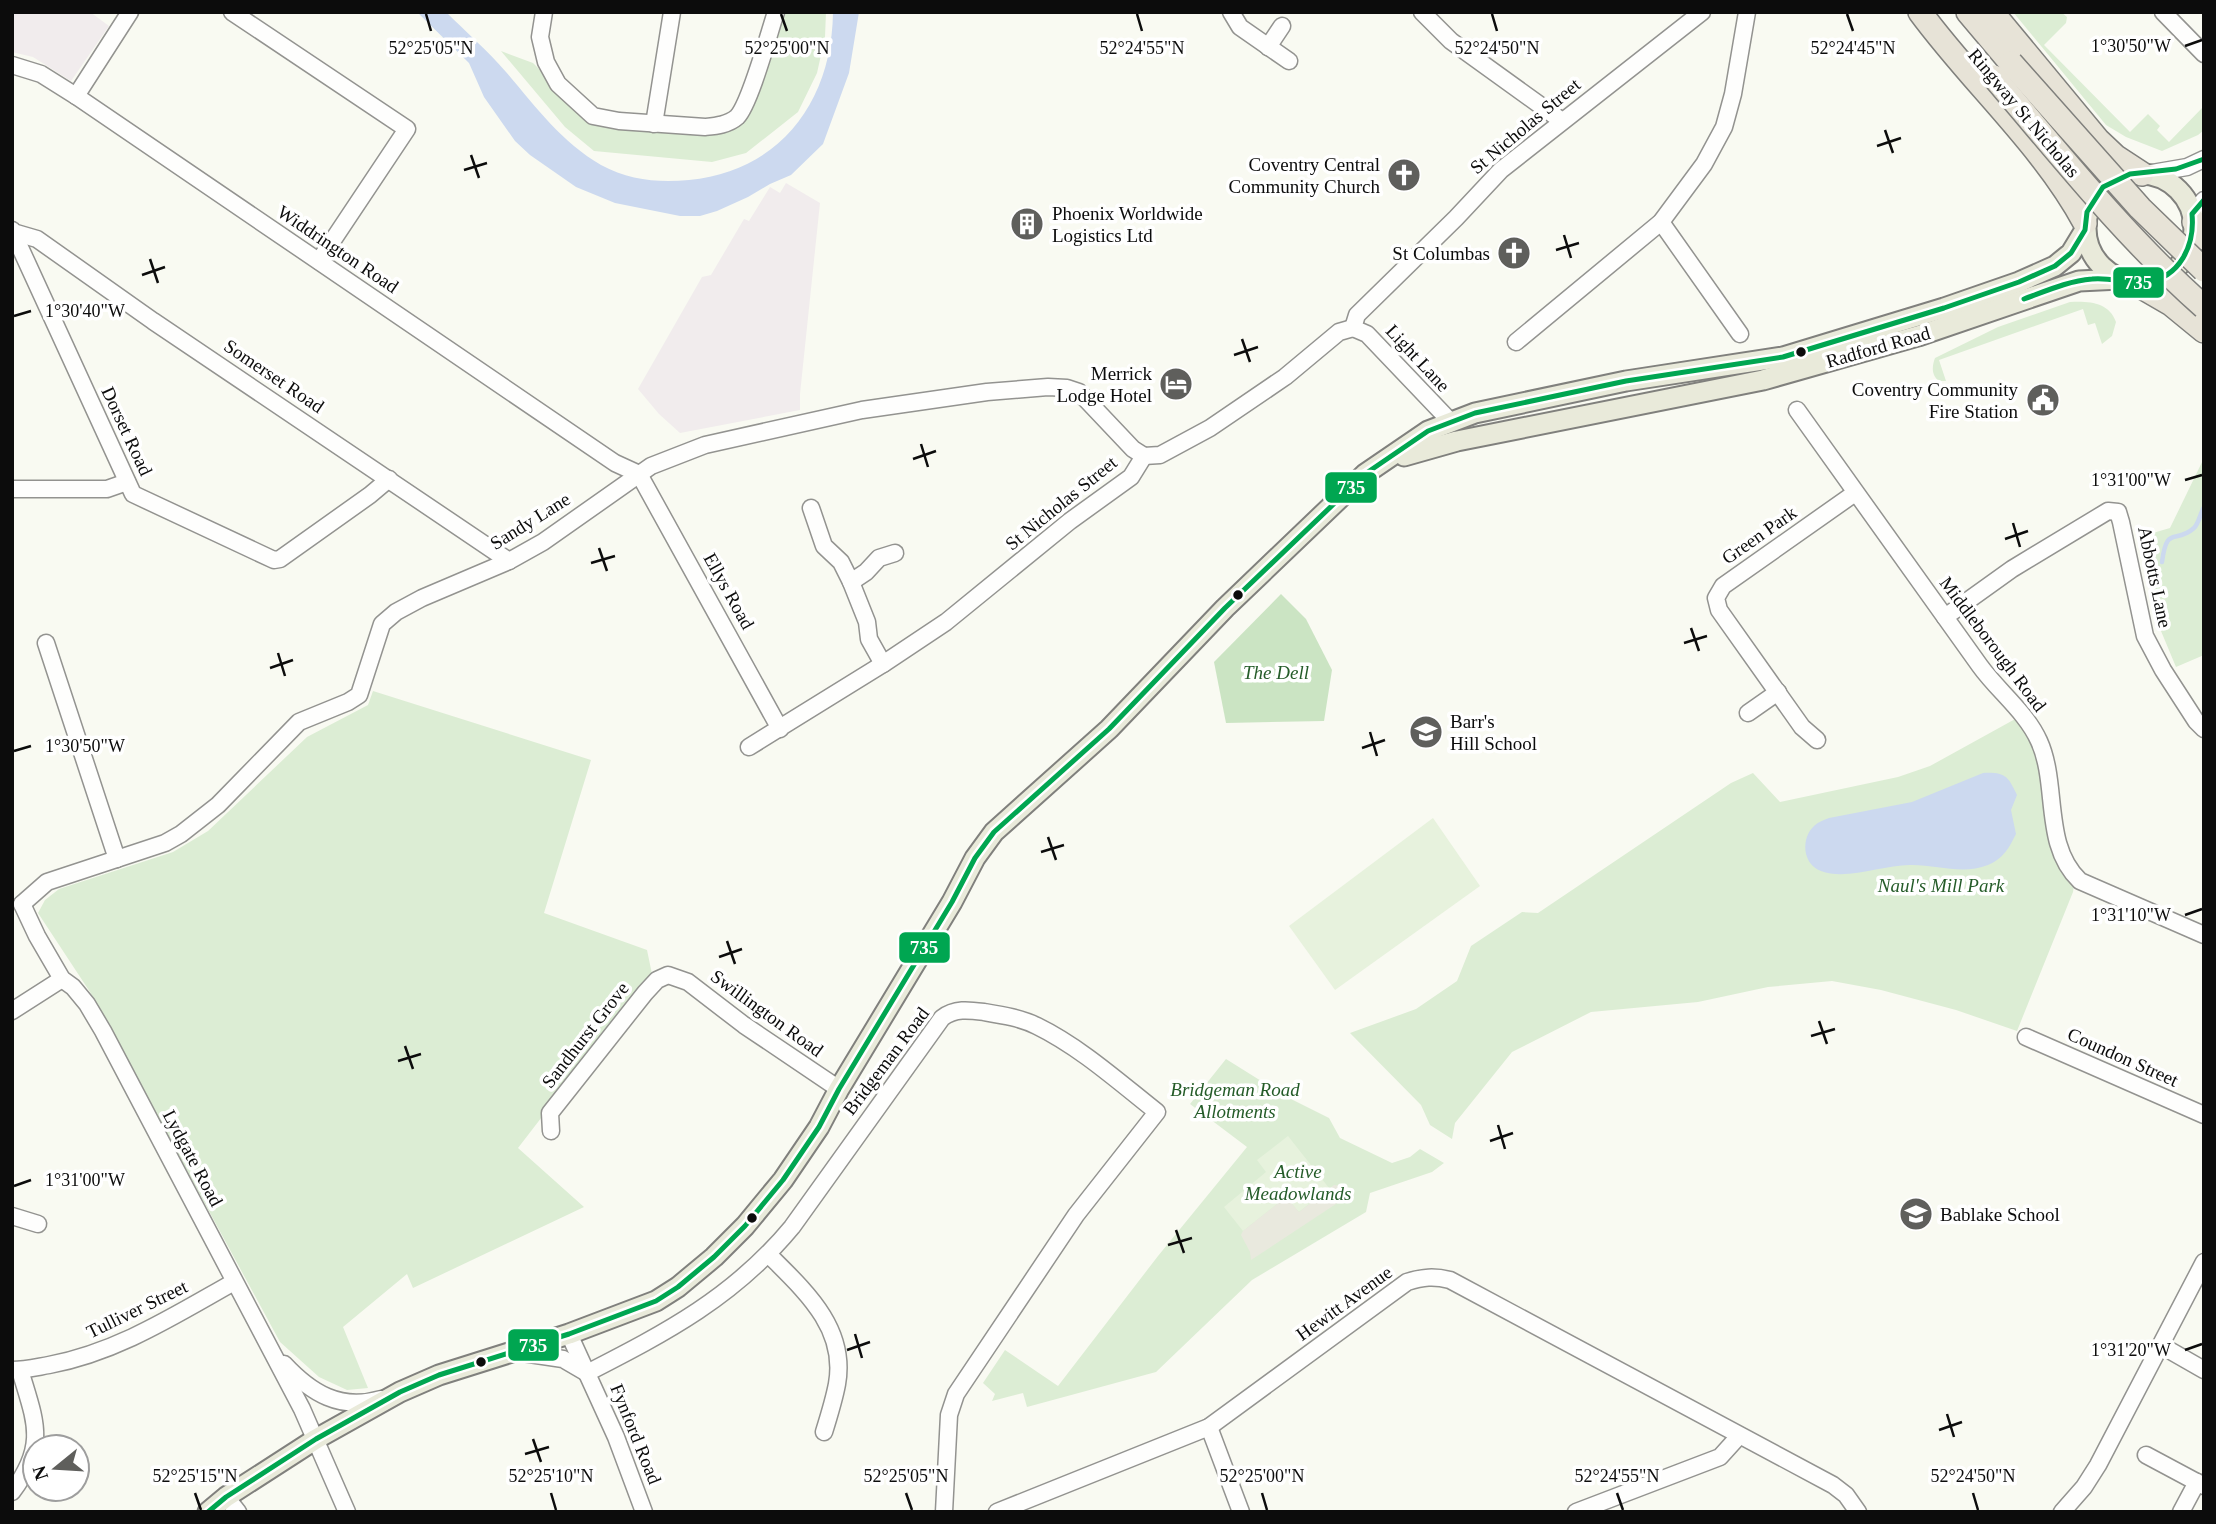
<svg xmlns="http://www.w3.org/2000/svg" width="2216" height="1524" font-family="'Times New Roman',serif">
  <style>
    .industrial { fill: #f1eced }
    .green { fill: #dcedd4 }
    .forest { fill: #cbe4c3 }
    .pitch { fill: #e7f2dd }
    .plaza { fill: #e9e9de }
    .water { fill: #ccd9ef }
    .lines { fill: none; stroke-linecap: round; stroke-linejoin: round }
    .stream { stroke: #ccd9ef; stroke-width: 4.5 }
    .minor-casing { stroke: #939390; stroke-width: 19 }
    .major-casing { stroke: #80807d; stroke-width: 23 }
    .highway-casing { stroke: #80807d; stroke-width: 26 }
    .minor { stroke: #fefefd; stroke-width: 16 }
    .major { stroke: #e9eada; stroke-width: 19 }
    .highway { stroke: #e7e3d7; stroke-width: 23 }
    .highway-bridge-casing { stroke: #80807d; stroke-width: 26; stroke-linecap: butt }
    .highway-bridge { stroke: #e7e3d7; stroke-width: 23 }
    .bus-1-casing { stroke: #fff; stroke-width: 10 }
    .bus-1 { stroke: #00a651; stroke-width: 5 }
    .ticks { fill: none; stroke: #0c0c0c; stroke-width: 2.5 }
    .bus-dot { fill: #0c0c0c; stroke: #fff; stroke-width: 2.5 }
    .labels { text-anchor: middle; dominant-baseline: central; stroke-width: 7; stroke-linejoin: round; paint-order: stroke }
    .street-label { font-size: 19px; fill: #0c0c0c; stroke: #fff }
    .poi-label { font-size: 19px; fill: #0c0c0c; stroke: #fff; text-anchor: end }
    .park-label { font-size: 19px; font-style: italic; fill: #255c29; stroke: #fff }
    .ticks-label { font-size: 18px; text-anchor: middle; fill: #0c0c0c; stroke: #fff; stroke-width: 7; stroke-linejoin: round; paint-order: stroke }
    .line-badge { stroke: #fff; stroke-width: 2.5 }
    .badge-label { font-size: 19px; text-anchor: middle; font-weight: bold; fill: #fff }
  </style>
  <rect width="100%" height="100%" fill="#f9faf2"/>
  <g class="industrial">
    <polygon points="12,12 90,12 109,26 71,81 33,57 12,52"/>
    <polygon points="786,183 820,203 800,394 800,410 680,433 659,414 638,389 702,277 711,275 744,219 749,221 770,187 780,193"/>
  </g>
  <g class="green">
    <polygon points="779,12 826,12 825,37 817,73 798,112 746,153 712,162 594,151 565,127 501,51 533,63 589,118 739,121"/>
    <polygon points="2013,12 2061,12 2067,17 2066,23 2044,45 2130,132 2148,114 2160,126 2157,130 2169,142 2203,107 2204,130 2198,135 2162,151 2126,137 2106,125"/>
    <path d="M2070 302C2089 301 2109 302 2116 322L2112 336 2102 344 2095 323 2088 325 2083 309 1939 360 1946 381H1939C1931 375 1932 366 1935 358L1998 327Z"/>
    <polygon points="2204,458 2204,569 2202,574 2204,575 2204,655 2176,667 2156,619 2139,537 2170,528"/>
    <polygon points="373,691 591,760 544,913 647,950 652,974 518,1148 584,1207 413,1288 407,1274 343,1327 368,1388 347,1390 319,1377 280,1342 90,992 38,913 45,900 59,889 173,852 208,831 307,737 368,705"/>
    <path d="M2017 718C2023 728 2033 740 2036 751 2045 782 2047 869 2074 885L2073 892 2017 1031 1956 1010 1881 990 1832 981 1768 987 1698 1002 1591 1012 1512 1052 1455 1123 1452 1139 1430 1125 1421 1105 1350 1033 1416 1009 1457 981 1471 946 1522 912 1538 913 1731 783 1753 773 1780 802 1898 777 1930 766Z"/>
    <polygon points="1226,1059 1285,1096 1329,1118 1340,1138 1392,1163 1410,1157 1420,1149 1444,1163 1432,1172 1370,1193 1366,1212 1252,1280 1156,1372 1027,1407 1023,1393 992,1401 995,1394 983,1383 1005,1350 1058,1386 1158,1256 1247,1147 1190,1104"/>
  </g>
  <polygon class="forest" points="1281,594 1306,619 1332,670 1324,721 1226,723 1214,662"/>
  <g class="pitch">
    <polygon points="1433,818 1480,886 1335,990 1289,926"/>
    <polygon points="1288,1136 1329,1188 1299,1212 1286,1197 1243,1231 1224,1207 1266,1172 1257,1160"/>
  </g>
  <polygon class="plaza" points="1334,1185 1341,1186 1351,1194 1251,1260 1250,1252 1241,1235 1243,1231 1286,1197 1299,1212"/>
  <g class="water">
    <path d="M417 12H446C466 32 488 51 506 72 536 107 561 142 601 165 629 180 658 183 689 180 780 171 832 102 833 12H859L849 73 823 144 791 175 770 184 748 197 717 211 700 216H680L615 203 576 187 530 155 515 141 484 97 469 63Z"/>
    <path d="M1983 773C2005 772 2008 776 2017 795L2011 810 2016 834C2009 848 2003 859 1988 865 1963 875 1938 865 1912 865 1885 864 1847 881 1821 871 1802 864 1801 838 1814 826 1818 822 1824 820 1829 818L1912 802Z"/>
  </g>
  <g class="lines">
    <path class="stream" d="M2162 562C2167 524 2175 545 2194 528 2199 523 2200 514 2204 507"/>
    <defs>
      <g id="minor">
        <polyline points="232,12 407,129 319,261"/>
        <path d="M544 12 540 37 546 62 558 84 593 116 619 121 705 127C715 126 728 125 737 117 750 104 769 33 776 12"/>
        <polyline points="1231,12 1240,27 1289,61"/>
        <polyline points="1422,12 1451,41 1562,121"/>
        <polyline points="2163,12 2204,54"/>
        <polyline points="1268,47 1282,26"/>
        <polyline points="12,65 41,74 76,96 615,463 639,474 780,729"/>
        <polyline points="76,96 130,12"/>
        <polyline points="654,124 672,12"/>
        <polyline points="2146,174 2187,167 2204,159"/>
        <polyline points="2192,214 2204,200"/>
        <polyline points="1661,222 1740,334"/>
        <polyline points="12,230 133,494 274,560 280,559 370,495 389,479"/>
        <polyline points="13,232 37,239 153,321 509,561"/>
        <polyline points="1353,328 1357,315 1456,218 1501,170 1702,12"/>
        <polyline points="1353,328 1367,334 1450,421"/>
        <polyline points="1516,342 1661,222 1704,164 1724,127 1733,94 1747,12"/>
        <path d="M1797 410C1858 495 1919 580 1980 666 1998 691 2026 712 2039 741 2059 785 2042 845 2080 881L2204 935"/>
        <polyline points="1144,456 1160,455 1210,428 1285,377 1339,332 1353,328"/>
        <polyline points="12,489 107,489 127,482"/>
        <polyline points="811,508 824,546 841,562 851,582 867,622 869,639 883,664"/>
        <polyline points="851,582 866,572 879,558 895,553"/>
        <polyline points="1945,617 2012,569 2108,511 2118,512 2121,522 2145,636 2163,670 2196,721 2204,729"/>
        <polyline points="46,643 117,859"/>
        <polyline points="1748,713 1778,692"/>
        <polyline points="1817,740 1802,727 1719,610 1716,598 1723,586 1855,493"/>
        <polyline points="749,747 883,664 946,622 1070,521 1131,477 1144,456"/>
        <polyline points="22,904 47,882 165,843 181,834 218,805 299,722 348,702 359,695 382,624 396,612 422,598 509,561 543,542 651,466 705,445 862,410 987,392 1048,387 1067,388 1079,392 1133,449 1144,456"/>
        <polyline points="22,904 37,936 62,979 73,987 87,1004 103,1031 302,1409 347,1512"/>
        <polyline points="12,1011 62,979"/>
        <polyline points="2026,1037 2204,1115"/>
        <polyline points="551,1131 550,1113 645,993 657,980 668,975 688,982 744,1025 839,1089"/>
        <polyline points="12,1216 38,1224"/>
        <path d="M769 1255C805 1291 847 1328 837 1384 834 1400 829 1416 824 1432"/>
        <polyline points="569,1334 616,1437 644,1512"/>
        <polyline points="2162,1346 2204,1370"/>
        <path d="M516 1352 563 1359 587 1373C667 1332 734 1297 792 1227L942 1018C955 1008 969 1010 984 1012 1002 1015 1021 1018 1037 1026 1080 1047 1119 1082 1157 1112L1076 1215 956 1394 949 1415 944 1512"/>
        <path d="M284 1364C311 1393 340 1411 381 1399"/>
        <path d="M12 1370C25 1370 37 1367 49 1365 118 1352 175 1315 234 1282"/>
        <polyline points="1209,1427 1241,1512"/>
        <polyline points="2146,1455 2204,1486"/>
        <path d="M12 1492C48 1444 35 1421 20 1370"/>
        <polyline points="226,1497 238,1512"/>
        <path d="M997 1512 1209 1427 1407 1282C1423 1277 1434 1276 1450 1280L1833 1485 1846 1495 1858 1512"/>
        <polyline points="1576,1512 1720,1457 1739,1436"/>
        <polyline points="2062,1512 2084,1487 2098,1465 2204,1262"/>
        <polyline points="2181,1512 2197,1482"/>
      </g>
      <g id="major">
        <circle cx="2140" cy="228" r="54"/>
        <polyline points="1404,456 1457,441 1763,380 1918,336 2079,281 2120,279"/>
        <polyline points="208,1512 226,1497 316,1439 400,1392 439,1375 569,1334 656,1301 678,1287 714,1257 745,1226 783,1180 819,1127 839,1089 952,902 975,858 994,832 1109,729 1225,608 1365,474 1428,431 1475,413 1626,381 1783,357 1944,308 2019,282 2055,266 2071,253 2085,230"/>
      </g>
      <g id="highway">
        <path d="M1920 12C1973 84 2042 144 2085 223"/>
        <polyline points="1968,12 2011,63"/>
        <polyline points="1992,12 2098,140 2116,157 2142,174"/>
        <polyline points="2194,222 2204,238"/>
        <polyline points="2133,282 2171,304 2204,331"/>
      </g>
    </defs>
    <use href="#minor" class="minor-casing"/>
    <use href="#major" class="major-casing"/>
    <use href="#highway" class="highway-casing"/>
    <use href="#minor" class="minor"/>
    <use href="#major" class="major"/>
    <use href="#highway" class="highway"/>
    <defs>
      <g id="highway-bridge">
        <polyline points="2011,63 2140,208 2204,270"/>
        <path d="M1994 77C2061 156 2126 238 2204 307"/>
      </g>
    </defs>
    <use href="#highway-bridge" class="highway-bridge-casing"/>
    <use href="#highway-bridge" class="highway-bridge"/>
    <defs>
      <g id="bus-1">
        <path d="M2024 299C2046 291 2068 281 2092 279 2110 277 2128 284 2146 282 2180 278 2195 245 2192 214L2204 200"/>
        <polyline points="208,1512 226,1497 316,1439 400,1392 439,1375 569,1334 656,1301 678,1287 714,1257 745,1226 783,1180 819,1127 839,1089 952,902 975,858 994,832 1109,729 1225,608 1365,474 1428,431 1475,413 1626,381 1783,357 1944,308 2019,282 2055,266 2071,253 2085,230 2087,212 2103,187 2130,174 2176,169 2204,159"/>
      </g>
    </defs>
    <use href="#bus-1" class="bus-1-casing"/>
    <use href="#bus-1" class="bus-1"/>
  </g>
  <path class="ticks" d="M426 14 431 31M781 14 787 31M1137 14 1142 31M1492 14 1497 31M1847 14 1853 31M2185 46 2202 40M1885 130 1893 153M1877 146 1901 138M471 155 479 178M464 170 487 163M1564 235 1571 258M1556 250 1579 243M150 259 158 283M142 275 165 267M14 316 31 311M1242 339 1250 362M1234 355 1258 347M921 444 928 467M913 459 936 451M2185 480 2202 475M2013 523 2020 547M2005 539 2028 531M599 548 607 571M591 563 615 556M1691 628 1699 651M1684 643 1707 636M278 653 285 676M270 668 293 660M1370 732 1377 756M1362 748 1385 740M14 751 31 746M1048 837 1056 860M1041 852 1064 845M2185 915 2202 909M727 941 735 964M719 957 742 949M1819 1021 1827 1044M1811 1036 1835 1029M405 1046 413 1069M398 1061 421 1054M1498 1125 1505 1149M1490 1141 1513 1133M14 1186 31 1180M1176 1230 1184 1253M1168 1245 1192 1238M855 1334 862 1358M847 1350 870 1342M2185 1350 2202 1344M1947 1414 1954 1437M1939 1430 1962 1422M533 1439 541 1462M525 1454 549 1447M195 1493 201 1510M551 1493 556 1510M906 1493 912 1510M1262 1493 1267 1510M1617 1493 1623 1510M1973 1493 1978 1510"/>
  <defs>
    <symbol id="church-disc" viewBox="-11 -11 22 22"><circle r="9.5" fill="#5f5f5c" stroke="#fff"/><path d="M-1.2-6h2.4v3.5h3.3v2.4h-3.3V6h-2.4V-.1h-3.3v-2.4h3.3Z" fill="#fff"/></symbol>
    <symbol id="building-disc" viewBox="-11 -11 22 22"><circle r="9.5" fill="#5f5f5c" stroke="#fff"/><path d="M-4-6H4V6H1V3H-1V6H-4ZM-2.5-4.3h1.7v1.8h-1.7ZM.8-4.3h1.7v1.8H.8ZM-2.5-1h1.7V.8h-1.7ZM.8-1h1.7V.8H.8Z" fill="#fff"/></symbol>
    <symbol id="hotel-disc" viewBox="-11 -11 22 22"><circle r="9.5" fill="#5f5f5c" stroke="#fff"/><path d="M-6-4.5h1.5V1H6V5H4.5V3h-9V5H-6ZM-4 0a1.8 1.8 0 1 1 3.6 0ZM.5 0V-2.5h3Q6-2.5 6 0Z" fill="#fff"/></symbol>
    <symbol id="civic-disc" viewBox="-11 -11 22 22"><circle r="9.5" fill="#5f5f5c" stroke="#fff"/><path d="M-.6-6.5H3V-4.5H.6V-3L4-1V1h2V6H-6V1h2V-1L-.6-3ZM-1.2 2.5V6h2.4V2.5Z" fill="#fff"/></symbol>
    <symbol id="school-disc" viewBox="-11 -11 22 22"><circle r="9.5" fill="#5f5f5c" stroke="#fff"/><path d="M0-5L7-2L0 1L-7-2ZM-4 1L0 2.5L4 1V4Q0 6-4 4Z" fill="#fff"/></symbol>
  </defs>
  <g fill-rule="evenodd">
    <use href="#church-disc" x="1385" y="156" width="38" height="38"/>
    <use href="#building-disc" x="1008" y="205" width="38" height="38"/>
    <use href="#church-disc" x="1495" y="234" width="38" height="38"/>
    <use href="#hotel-disc" x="1157" y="365" width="38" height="38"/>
    <use href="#civic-disc" x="2024" y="381" width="38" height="38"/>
    <use href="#school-disc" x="1407" y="713" width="38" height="38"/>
    <use href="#school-disc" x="1897" y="1195" width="38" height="38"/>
  </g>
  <g class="bus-dot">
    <circle cx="1801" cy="352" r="6"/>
    <circle cx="1238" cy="595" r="6"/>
    <circle cx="752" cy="1218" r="6"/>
    <circle cx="481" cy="1362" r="6"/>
  </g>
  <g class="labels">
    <g class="street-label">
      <text transform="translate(2024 113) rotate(50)">Ringway St Nicholas</text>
      <text transform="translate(1525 126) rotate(-40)">St Nicholas Street</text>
      <text transform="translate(338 249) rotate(34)">Widdrington Road</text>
      <text transform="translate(1878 347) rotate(-16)">Radford Road</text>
      <text transform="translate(1418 358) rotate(47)">Light Lane</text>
      <text transform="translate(274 376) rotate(34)">Somerset Road</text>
      <text transform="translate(127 431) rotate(65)">Dorset Road</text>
      <text transform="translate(1061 503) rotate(-39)">St Nicholas Street</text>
      <text transform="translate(530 521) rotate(-32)">Sandy Lane</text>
      <text transform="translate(1759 535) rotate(-35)">Green Park</text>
      <text transform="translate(2155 577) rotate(78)">Abbotts Lane</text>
      <text transform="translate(729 591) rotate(61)">Ellys Road</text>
      <text transform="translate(1993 644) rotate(53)">Middleborough Road</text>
      <text transform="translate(767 1013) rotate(36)">Swillington Road</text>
      <text transform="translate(585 1035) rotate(-52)">Sandhurst Grove</text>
      <text transform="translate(2123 1057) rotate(24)">Coundon Street</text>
      <text transform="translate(886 1061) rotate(-53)">Bridgeman Road</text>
      <text transform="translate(193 1158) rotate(62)">Lydgate Road</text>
      <text transform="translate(1344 1303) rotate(-36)">Hewitt Avenue</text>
      <text transform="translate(137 1309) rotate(-26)">Tulliver Street</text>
      <text transform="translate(636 1434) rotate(68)">Fynford Road</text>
    </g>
    <g class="poi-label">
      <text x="1380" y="164">Coventry Central<tspan x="1380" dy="22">Community Church</tspan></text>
      <text x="1052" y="213" text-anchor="start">Phoenix Worldwide<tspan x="1052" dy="22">Logistics Ltd</tspan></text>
      <text x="1490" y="253">St Columbas</text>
      <text x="1152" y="373">Merrick<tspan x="1152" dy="22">Lodge Hotel</tspan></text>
      <text x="2018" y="389">Coventry Community<tspan x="2018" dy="22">Fire Station</tspan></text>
      <text x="1450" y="721" text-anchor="start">Barr's<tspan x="1450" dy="22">Hill School</tspan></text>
      <text x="1940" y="1214" text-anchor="start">Bablake School</text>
    </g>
    <g class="park-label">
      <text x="1276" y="672">The Dell</text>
      <text x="1941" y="885">Naul's Mill Park</text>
      <text x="1235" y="1089">Bridgeman Road<tspan x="1235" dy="22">Allotments</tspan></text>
      <text x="1298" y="1171">Active<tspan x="1298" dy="22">Meadowlands</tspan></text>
    </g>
  </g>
  <g class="ticks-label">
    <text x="2131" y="52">1°30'50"W</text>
    <text x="431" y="54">52°25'05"N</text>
    <text x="787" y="54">52°25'00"N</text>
    <text x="1142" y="54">52°24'55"N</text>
    <text x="1497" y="54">52°24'50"N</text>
    <text x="1853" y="54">52°24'45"N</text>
    <text x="85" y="317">1°30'40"W</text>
    <text x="2131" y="486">1°31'00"W</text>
    <text x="85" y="752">1°30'50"W</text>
    <text x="2131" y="921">1°31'10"W</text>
    <text x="85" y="1186">1°31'00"W</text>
    <text x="2131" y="1356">1°31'20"W</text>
    <text x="195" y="1482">52°25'15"N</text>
    <text x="551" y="1482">52°25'10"N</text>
    <text x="906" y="1482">52°25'05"N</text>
    <text x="1262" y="1482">52°25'00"N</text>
    <text x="1617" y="1482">52°24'55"N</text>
    <text x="1973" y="1482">52°24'50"N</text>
  </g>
  <g class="line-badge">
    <rect x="2112" y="266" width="53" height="33" rx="7" fill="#00a651"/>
    <rect x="1324" y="471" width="54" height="33" rx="7" fill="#00a651"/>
    <rect x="898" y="931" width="53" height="33" rx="7" fill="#00a651"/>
    <rect x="507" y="1328" width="53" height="34" rx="7" fill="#00a651"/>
  </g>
  <g class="badge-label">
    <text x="2138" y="289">735</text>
    <text x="1351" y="494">735</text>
    <text x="924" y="954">735</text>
    <text x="533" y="1352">735</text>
  </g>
  <rect width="2216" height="1524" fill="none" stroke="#0c0c0c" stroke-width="28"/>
  <g transform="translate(56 1468) rotate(252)"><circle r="33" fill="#ffffff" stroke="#9e9e9e" stroke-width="2"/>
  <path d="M0-5L12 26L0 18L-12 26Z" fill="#5f5f5c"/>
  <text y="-10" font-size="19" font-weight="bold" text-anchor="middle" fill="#0c0c0c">N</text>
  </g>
</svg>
